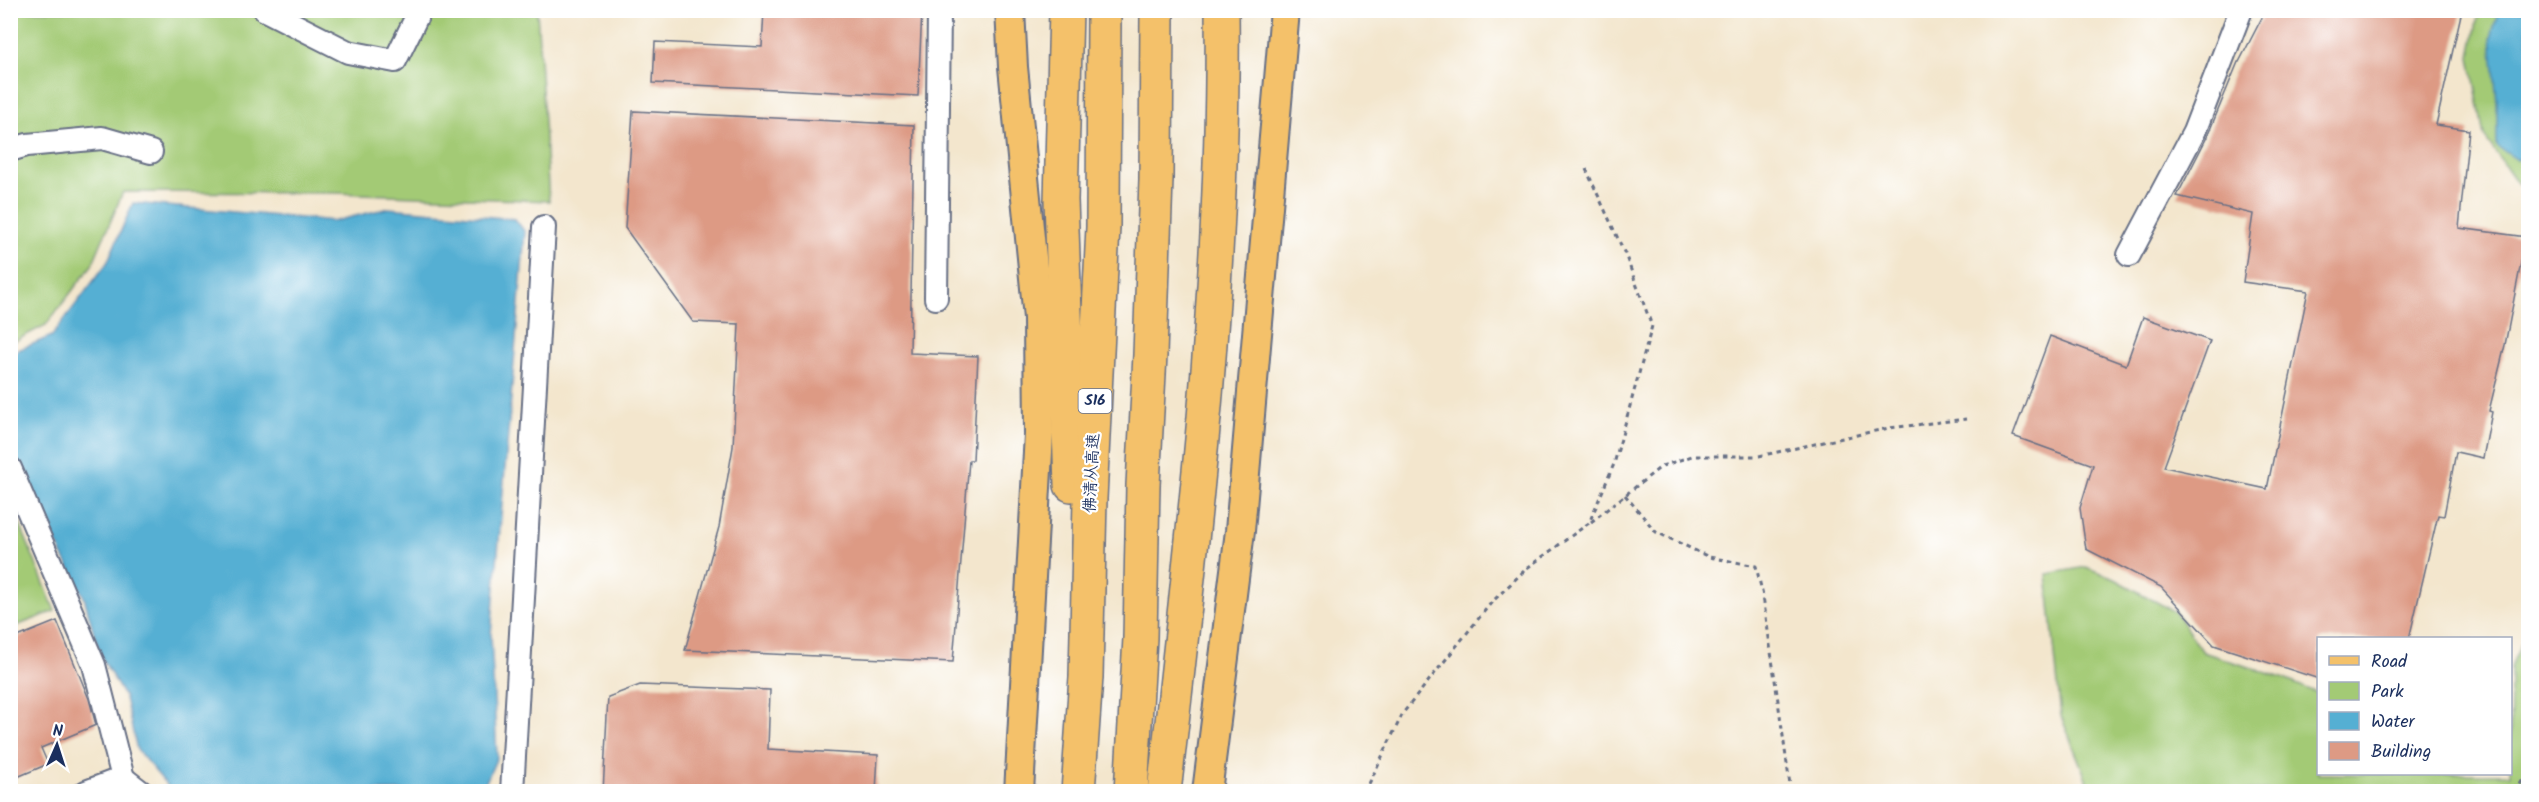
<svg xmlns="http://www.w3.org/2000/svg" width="2539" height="802" font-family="Kalam,'LXGW WenKai TC',sans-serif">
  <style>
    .green { fill: #a3ca75; stroke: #5f7c6a; stroke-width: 1.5 }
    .water { fill: #55afd3; stroke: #386f98; stroke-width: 1.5 }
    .building { fill: #dd9a84 }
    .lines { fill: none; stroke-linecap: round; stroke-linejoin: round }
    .minor-casing { stroke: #676f85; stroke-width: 26 }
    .major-casing { stroke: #676f85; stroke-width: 32 }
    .highway-casing { stroke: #676f85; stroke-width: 36 }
    .path { stroke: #676f85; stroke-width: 3; stroke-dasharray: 4.5 4.5; stroke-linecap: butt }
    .minor { stroke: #fff; stroke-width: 22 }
    .major { stroke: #f4c16a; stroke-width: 28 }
    .highway { stroke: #f4c16a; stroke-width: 33 }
    .labels { text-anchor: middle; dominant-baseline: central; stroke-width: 4.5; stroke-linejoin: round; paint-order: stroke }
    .shield { fill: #fff; stroke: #5f6d8e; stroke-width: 1.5 }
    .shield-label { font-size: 15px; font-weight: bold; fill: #1b2f5e }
    .street-label { font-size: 16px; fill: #1b2f5e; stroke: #fff }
  </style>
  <rect width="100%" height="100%" fill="#fff"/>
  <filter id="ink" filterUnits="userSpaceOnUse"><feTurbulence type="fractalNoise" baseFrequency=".0167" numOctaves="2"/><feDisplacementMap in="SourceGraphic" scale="12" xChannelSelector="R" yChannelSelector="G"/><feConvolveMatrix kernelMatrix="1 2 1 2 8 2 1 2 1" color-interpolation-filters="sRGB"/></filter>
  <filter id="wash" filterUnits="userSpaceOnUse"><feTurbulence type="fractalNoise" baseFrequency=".008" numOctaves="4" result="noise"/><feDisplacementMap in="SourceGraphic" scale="24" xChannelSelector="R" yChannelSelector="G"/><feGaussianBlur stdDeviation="1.35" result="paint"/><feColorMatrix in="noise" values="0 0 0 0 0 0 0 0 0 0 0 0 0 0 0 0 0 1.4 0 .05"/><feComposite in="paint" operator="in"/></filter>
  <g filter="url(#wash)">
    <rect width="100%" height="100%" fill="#f3e6cd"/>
    <g class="green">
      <polygon points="11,11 537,11 549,201 335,193 123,192 92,265 46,325 11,343"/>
      <polygon points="2479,11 2528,11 2528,182 2518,184 2484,136 2470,57"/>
      <polygon points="11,502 55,611 11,628 10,628"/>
      <polygon points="2086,567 2115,579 2175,612 2203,652 2279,677 2318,693 2318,774 2510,774 2511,666 2528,630 2528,791 2091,791 2061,716 2047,574"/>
    </g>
    <g class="water">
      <polygon points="2498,11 2528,11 2528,160 2516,159 2497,146 2497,102 2491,38"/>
      <polygon points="133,203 335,221 388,208 515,219 525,232 491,635 497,757 482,791 172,791 137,750 125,698 100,655 84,597 11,454 11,353 52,336 107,263"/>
    </g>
    <g id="blocks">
      <g class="building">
        <polygon points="764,10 922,10 918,96 653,83 655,42 762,47"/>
        <polygon points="2266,10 2462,10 2436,125 2469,130 2459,228 2526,237 2505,345 2489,411 2492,412 2483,458 2456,452 2444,516 2438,515 2409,639 2319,639 2319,679 2214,645 2161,587 2086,549 2080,508 2093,465 2013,436 2050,336 2126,365 2143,317 2210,341 2164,467 2267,489 2308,291 2243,282 2253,214 2177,196 2207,137 2238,62 2239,62"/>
        <polygon points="633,111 914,125 910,353 978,356 973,460 969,460 953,662 685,650 719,527 733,447 739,324 693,322 625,228"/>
        <polygon points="57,621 89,699 96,725 41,748 48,764 10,780 10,640"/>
        <polygon points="640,685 770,690 768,749 878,755 876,792 603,792 608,697"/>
      </g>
    </g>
  </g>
  <g filter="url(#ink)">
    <use href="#blocks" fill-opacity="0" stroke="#676f85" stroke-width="1.5"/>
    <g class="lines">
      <defs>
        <g id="minor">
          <polyline points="265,10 348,52 395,61 420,10"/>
          <polyline points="10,150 27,145 102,138 151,152"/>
          <polyline points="2129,255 2194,132 2241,10"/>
          <polyline points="936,298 939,10"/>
          <polyline points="10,468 94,665 123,778"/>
          <polyline points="86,792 123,778 141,792"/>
          <polyline points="512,792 544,227"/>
        </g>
        <g id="major">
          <polyline points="1010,10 1013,67 1038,318 1039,434 1019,792"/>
          <polyline points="1207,792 1240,531 1285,10"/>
        </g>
        <g id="highway">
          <polyline points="1066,10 1061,200 1071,485"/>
          <polyline points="1078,792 1086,677 1090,499 1103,227 1104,10"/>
          <polyline points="1131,792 1140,638 1143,485 1150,355 1156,179 1157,10"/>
          <path d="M1164 792C1194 532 1225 272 1222 10"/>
        </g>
      </defs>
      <use href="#minor" class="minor-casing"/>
      <use href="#major" class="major-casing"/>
      <use href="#highway" class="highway-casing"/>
      <g class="path">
        <polyline points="1625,495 1656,532 1709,557 1756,566 1763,596 1791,792"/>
        <polyline points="1591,522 1662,466 1692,456 1759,456 1889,428 1966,419"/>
        <polyline points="1365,792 1403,713 1491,603 1527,568 1589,523 1614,464 1652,326 1625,254 1586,169"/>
        <polyline points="2515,792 2528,772"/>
      </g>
      <use href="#minor" class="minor"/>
      <use href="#major" class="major"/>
      <use href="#highway" class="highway"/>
    </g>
  </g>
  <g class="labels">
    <rect class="shield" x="1078.5" y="389" width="33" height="24" rx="4.5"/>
    <g class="shield-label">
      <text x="1095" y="401">S16</text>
    </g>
    <g class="street-label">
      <text transform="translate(1092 473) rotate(-87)">佛清从高速</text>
    </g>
  </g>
  <rect width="2539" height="802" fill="none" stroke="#fff" stroke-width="36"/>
  <rect x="2317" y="637" width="195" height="138" fill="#ffffff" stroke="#a4acbf" stroke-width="1.5"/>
  <rect x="2329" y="656" width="30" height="9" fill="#f4c16a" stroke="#a4acbf" stroke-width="1.5"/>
  <text x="2371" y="667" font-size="18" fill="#1b2f5e">Road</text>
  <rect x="2329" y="682" width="30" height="18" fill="#a3ca75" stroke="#a4acbf" stroke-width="1.5"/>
  <text x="2371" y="697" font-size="18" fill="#1b2f5e">Park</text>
  <rect x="2329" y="712" width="30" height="18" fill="#55afd3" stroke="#a4acbf" stroke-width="1.5"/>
  <text x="2371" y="727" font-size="18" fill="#1b2f5e">Water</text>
  <rect x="2329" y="742" width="30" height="18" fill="#dd9a84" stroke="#a4acbf" stroke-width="1.5"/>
  <text x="2371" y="757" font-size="18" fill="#1b2f5e">Building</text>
  <g transform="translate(57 745) rotate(3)" stroke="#ffffff" stroke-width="4.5" paint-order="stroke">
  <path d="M0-4.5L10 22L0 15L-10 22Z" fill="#1b2f5e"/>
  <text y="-9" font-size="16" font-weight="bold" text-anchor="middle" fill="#1b2f5e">N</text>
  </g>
</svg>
